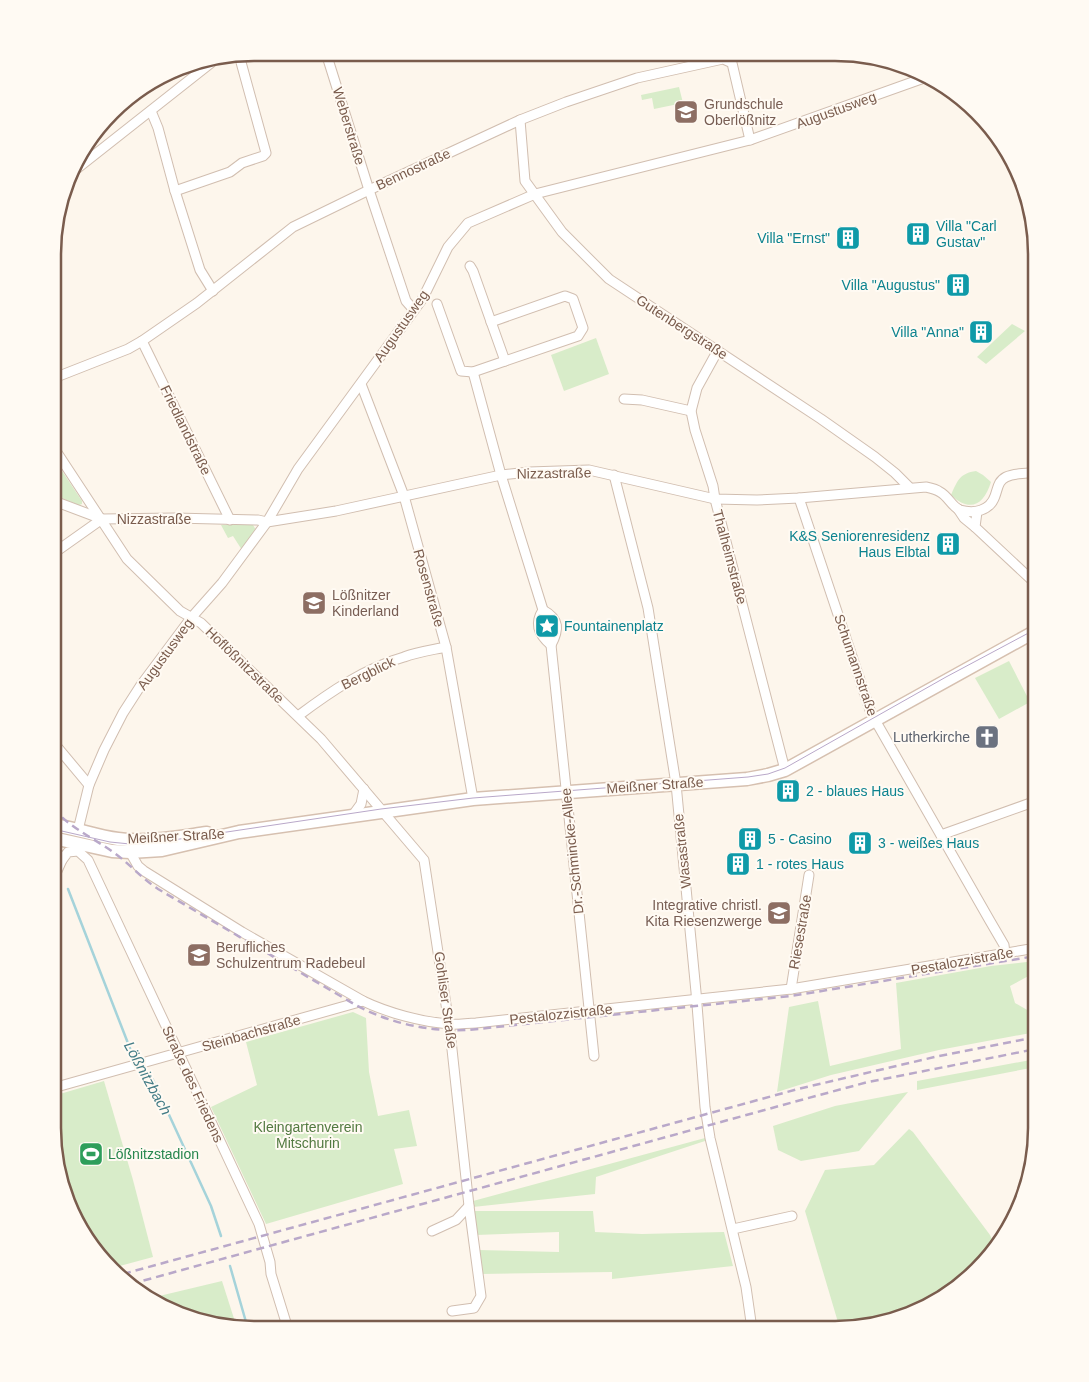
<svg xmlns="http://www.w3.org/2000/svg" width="1089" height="1382" font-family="Arial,sans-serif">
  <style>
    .green { fill: #d8ecc9 }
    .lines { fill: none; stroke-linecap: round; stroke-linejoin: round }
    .stream { stroke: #a5d3da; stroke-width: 2.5 }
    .minor-casing { stroke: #d1beb0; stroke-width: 11 }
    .secondary-casing { stroke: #d6c0b0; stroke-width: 15 }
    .minor { stroke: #fff; stroke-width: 9 }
    .secondary { stroke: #fff; stroke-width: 12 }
    .tram { stroke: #b9a8c9; stroke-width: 1 }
    .rail { stroke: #b9a8c9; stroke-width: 2.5; stroke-dasharray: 8 5; stroke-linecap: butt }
    .labels { text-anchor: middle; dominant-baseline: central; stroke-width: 4; stroke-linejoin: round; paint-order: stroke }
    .education-label { font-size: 14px; fill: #785e54; stroke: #fffaf3; text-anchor: start }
    .street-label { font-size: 14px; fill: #7a5c4d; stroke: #fffaf3 }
    .culture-label { font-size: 14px; fill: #0d838f; stroke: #fffaf3; text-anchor: start }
    .worship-label { font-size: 14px; fill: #5b616d; stroke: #fffaf3; text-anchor: end }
    .park-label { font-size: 14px; fill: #537a41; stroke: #fffaf3 }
    .leisure-label { font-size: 14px; fill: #27864d; stroke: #fffaf3; text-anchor: start }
    .water-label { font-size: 15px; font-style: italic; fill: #437c86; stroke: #fffaf3 }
    .rim { fill: none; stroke: #7a5c4d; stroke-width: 2.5 }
  </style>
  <rect width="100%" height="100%" fill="#fdf6ec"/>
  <g class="green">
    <polygon points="679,87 683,103 654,109 652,98 642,100 641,95"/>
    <polygon points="1012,324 1025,331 986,364 977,357"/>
    <polygon points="596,338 609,374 564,391 551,355"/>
    <polygon points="54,459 82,501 82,504 79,505 54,495"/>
    <path d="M976 471 983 475 991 482C984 505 970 513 951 495 957 481 960 473 976 471Z"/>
    <polygon points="221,525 253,525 256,530 242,550 233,536 228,538"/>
    <polygon points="1009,661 1030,702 999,719 975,678"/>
    <polygon points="1035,961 1036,972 1010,986 1015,1003 1036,1015 1036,1032 939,1050 831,1075 777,1092 789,1007 818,1001 830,1066 901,1049 896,983 991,966"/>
    <polygon points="353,1012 366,1018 369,1072 378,1116 409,1110 417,1146 394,1149 403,1184 266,1224 211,1107 257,1085 246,1042"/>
    <polygon points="1036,1059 1036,1067 917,1090 917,1081"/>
    <polygon points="104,1081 133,1180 153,1257 116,1267 79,1228 59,1179 53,1128 53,1096"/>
    <polygon points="908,1092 859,1151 801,1161 778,1150 773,1126 835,1106"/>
    <polygon points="909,1129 913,1132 990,1235 995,1246 935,1303 847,1329 840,1329 805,1211 825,1170 874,1165"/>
    <polygon points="705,1138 705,1141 596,1177 595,1194 473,1207 473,1201"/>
    <polygon points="474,1211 593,1211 595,1232 642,1234 724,1232 733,1266 612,1279 612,1272 481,1274 478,1250 559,1252 559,1232 476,1235"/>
    <polygon points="222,1281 237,1328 190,1319 156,1302 155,1297"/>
  </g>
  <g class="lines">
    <g class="stream">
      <polyline points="53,859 56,863"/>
      <polyline points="68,889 131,1051 139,1061"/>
      <polyline points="142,1065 153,1080 211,1206 221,1236"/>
      <polyline points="230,1266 248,1329"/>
    </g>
    <defs>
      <g id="minor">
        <polyline points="326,53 369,190 406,301 414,310"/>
        <polyline points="151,111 158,128 175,191 200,270 213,291"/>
        <polyline points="520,120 525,181 562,232 609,279 821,419 875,457 895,473 909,487"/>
        <polyline points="74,171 216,59"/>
        <polyline points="175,191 230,172 242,163 263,156 266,153 239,55"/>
        <polyline points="437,304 461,371 473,372 505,361 473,271 470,266"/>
        <polyline points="491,322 565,296 573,299 583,328 578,336 505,361"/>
        <polyline points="142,341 230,520"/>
        <polyline points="718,350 697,388 691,411 695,430 713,486 715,499 785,770"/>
        <polyline points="473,372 501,475 543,610"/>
        <polyline points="54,378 128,349 142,341 197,303 293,227 369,190 520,120 566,102 637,78 723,59 732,63 750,140"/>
        <polyline points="361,384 404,496 446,647 473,799"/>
        <polyline points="624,399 642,400 691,411"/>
        <polyline points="54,448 127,559 180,611 201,623 321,739 424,860 450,1031 469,1206 481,1296 474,1308 452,1311"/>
        <polyline points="614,475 648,608 676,784 696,992 705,1107 710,1138 746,1287 752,1329"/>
        <polyline points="799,498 871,713 990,921 1004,945 1005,953"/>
        <polyline points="54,501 102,519"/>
        <polyline points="958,509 964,518 975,527"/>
        <polyline points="977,512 975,527 1036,584"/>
        <path d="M54 553 102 519 175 518 258 520 267 522 336 511 501 475 529 472 589 470 715 499 757 500 799 498 926 487C931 488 936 489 940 492 948 496 952 507 960 510 974 514 990 511 995 496 998 488 998 481 1006 477 1016 472 1027 475 1036 471"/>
        <path d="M543 610C560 619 559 630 551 645 539 635 534 624 543 610Z"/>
        <polyline points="551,645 594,1056"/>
        <path d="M298 716C330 692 365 668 404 657 417 652 432 650 446 647"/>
        <polyline points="53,742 89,785"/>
        <polyline points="353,815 361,804 364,789"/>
        <polyline points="78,830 89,785 104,750 123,713 141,685 191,618 222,583 267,522 298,469 423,298 448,247 468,223 535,194 750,140 924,78"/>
        <polyline points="941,835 1036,801"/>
        <polyline points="53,845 62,860"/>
        <path d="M130 852 138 866 144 871 242 932 363 1001C388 1013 422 1022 449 1024 458 1025 467 1023 476 1023L791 989 1036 948"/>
        <polyline points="53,880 62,860 68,852 78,851 88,860 259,1224 270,1262 271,1274 288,1329"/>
        <polyline points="791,989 809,875"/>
        <polyline points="53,1088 363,1001"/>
        <polyline points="733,1229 792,1216"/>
        <polyline points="432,1231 456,1220 469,1206"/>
      </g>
      <g id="secondary">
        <path d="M53 825C75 828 96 836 118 839 147 843 178 837 207 833"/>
        <polyline points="53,838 112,851 130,852 162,850 239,832 473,799 747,779 768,775 785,770 1036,631"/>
      </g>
    </defs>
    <use href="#minor" class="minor-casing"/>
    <use href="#secondary" class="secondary-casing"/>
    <use href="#minor" class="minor"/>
    <use href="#secondary" class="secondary"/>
    <polyline class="tram" points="53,829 110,842 130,844 153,843 381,809 473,798 748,777 768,774 785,768 946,677 1036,629"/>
    <g class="rail">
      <path d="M53 808C70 828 92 837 113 852 129 863 141 878 158 889L354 1004C388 1023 429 1032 468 1030L791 996 1036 956"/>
      <polyline points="123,1274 798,1089 939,1056 1036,1037"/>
      <polyline points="131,1284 801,1100 868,1082 1036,1049"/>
    </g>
  </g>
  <defs>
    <symbol id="school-square" viewBox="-11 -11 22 22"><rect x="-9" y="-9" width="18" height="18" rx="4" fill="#8d6e63" stroke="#fffaf3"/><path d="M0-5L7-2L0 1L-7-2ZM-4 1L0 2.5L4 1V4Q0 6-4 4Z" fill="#fff"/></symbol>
    <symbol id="building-square" viewBox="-11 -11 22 22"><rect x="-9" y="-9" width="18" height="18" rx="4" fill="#0f9aa8" stroke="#fffaf3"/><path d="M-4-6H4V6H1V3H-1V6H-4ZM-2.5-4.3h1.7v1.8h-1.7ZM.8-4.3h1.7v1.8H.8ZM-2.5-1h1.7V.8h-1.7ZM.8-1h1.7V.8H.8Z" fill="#fff"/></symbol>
    <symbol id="sight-square" viewBox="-11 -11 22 22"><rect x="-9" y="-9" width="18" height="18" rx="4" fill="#0f9aa8" stroke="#fffaf3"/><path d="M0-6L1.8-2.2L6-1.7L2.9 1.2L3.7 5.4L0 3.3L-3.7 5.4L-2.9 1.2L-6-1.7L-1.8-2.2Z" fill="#fff"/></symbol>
    <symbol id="church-square" viewBox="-11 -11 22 22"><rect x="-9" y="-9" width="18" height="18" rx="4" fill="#6b7280" stroke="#fffaf3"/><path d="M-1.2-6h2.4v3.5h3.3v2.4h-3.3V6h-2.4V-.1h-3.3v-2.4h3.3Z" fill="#fff"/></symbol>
    <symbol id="stadium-square" viewBox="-11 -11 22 22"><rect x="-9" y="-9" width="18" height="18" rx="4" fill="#2e9e5b" stroke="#fffaf3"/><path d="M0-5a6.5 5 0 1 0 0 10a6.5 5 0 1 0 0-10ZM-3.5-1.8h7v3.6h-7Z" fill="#fff"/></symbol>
  </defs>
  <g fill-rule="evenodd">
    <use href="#school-square" x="672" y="98" width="28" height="28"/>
    <use href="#building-square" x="904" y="220" width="28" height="28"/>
    <use href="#building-square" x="834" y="224" width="28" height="28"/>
    <use href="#building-square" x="944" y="271" width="28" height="28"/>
    <use href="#building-square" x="967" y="318" width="28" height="28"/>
    <use href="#building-square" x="934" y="530" width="28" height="28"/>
    <use href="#school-square" x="300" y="589" width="28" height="28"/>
    <use href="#sight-square" x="533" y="612" width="28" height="28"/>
    <use href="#church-square" x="973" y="723" width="28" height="28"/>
    <use href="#building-square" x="774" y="777" width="28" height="28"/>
    <use href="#building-square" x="736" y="825" width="28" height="28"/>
    <use href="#building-square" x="846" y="829" width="28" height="28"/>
    <use href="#building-square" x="724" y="850" width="28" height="28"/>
    <use href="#school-square" x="765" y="899" width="28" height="28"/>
    <use href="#school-square" x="185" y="941" width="28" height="28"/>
    <use href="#stadium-square" x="77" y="1140" width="28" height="28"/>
  </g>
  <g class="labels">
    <g class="education-label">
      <text x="704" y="104">Grundschule<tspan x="704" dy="16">Oberlößnitz</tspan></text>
      <text x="332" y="595">Lößnitzer<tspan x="332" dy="16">Kinderland</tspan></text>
      <text x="762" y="905" text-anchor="end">Integrative christl.<tspan x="762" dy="16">Kita Riesenzwerge</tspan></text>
      <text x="216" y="947">Berufliches<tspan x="216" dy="16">Schulzentrum Radebeul</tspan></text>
    </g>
    <g class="street-label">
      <text transform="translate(836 110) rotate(-20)">Augustusweg</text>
      <text transform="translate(349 126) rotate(73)">Weberstraße</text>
      <text transform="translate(413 169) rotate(-25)">Bennostraße</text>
      <text transform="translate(401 326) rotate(-55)">Augustusweg</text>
      <text transform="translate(682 327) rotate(33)">Gutenbergstraße</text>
      <text transform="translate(186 430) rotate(64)">Friedlandstraße</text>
      <text transform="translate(554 473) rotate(-1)">Nizzastraße</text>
      <text x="154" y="519">Nizzastraße</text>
      <text transform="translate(730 557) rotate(75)">Thalheimstraße</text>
      <text transform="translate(429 588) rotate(74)">Rosenstraße</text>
      <text transform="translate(165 654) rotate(-54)">Augustusweg</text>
      <text transform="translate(245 665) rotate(44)">Hoflößnitzstraße</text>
      <text transform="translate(856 665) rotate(71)">Schumannstraße</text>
      <text transform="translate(368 673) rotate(-26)">Bergblick</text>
      <text transform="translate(655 785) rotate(-4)">Meißner Straße</text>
      <text transform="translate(176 836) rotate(-3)">Meißner Straße</text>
      <text transform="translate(572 851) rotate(-96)">Dr.-Schmincke-Allee</text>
      <text transform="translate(682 851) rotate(-96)">Wasastraße</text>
      <text transform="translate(800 932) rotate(-80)">Riesestraße</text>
      <text transform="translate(962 961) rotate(-10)">Pestalozzistraße</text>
      <text transform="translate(446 1000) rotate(82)">Gohliser Straße</text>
      <text transform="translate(561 1014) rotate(-6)">Pestalozzistraße</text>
      <text transform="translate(251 1033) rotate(-16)">Steinbachstraße</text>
      <text transform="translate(193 1084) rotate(65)">Straße des Friedens</text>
    </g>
    <g class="culture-label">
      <text x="936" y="226">Villa "Carl<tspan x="936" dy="16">Gustav"</tspan></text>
      <text x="830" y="238" text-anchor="end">Villa "Ernst"</text>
      <text x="940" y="285" text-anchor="end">Villa "Augustus"</text>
      <text x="964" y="332" text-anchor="end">Villa "Anna"</text>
      <text x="930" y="536" text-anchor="end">K&amp;S Seniorenresidenz<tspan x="930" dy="16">Haus Elbtal</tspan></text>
      <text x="564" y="626">Fountainenplatz</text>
      <text x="806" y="791">2 - blaues Haus</text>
      <text x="768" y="839">5 - Casino</text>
      <text x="878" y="843">3 - weißes Haus</text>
      <text x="756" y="864">1 - rotes Haus</text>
    </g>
    <g class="worship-label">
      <text x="970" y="737">Lutherkirche</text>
    </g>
    <g class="park-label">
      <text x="308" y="1127">Kleingartenverein<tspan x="308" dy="16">Mitschurin</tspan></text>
    </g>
    <g class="leisure-label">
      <text x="108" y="1154">Lößnitzstadion</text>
    </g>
    <g class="water-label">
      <text transform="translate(148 1078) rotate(61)">Lößnitzbach</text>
    </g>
  </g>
  <path d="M0 0H1089V1382H0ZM254 61H835A193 193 0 0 1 1028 254V1128A193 193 0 0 1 835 1321H254A193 193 0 0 1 61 1128V254A193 193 0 0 1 254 61Z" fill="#fffaf3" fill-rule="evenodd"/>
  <path class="rim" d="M254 61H835A193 193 0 0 1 1028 254V1128A193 193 0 0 1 835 1321H254A193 193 0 0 1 61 1128V254A193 193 0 0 1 254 61Z"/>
</svg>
